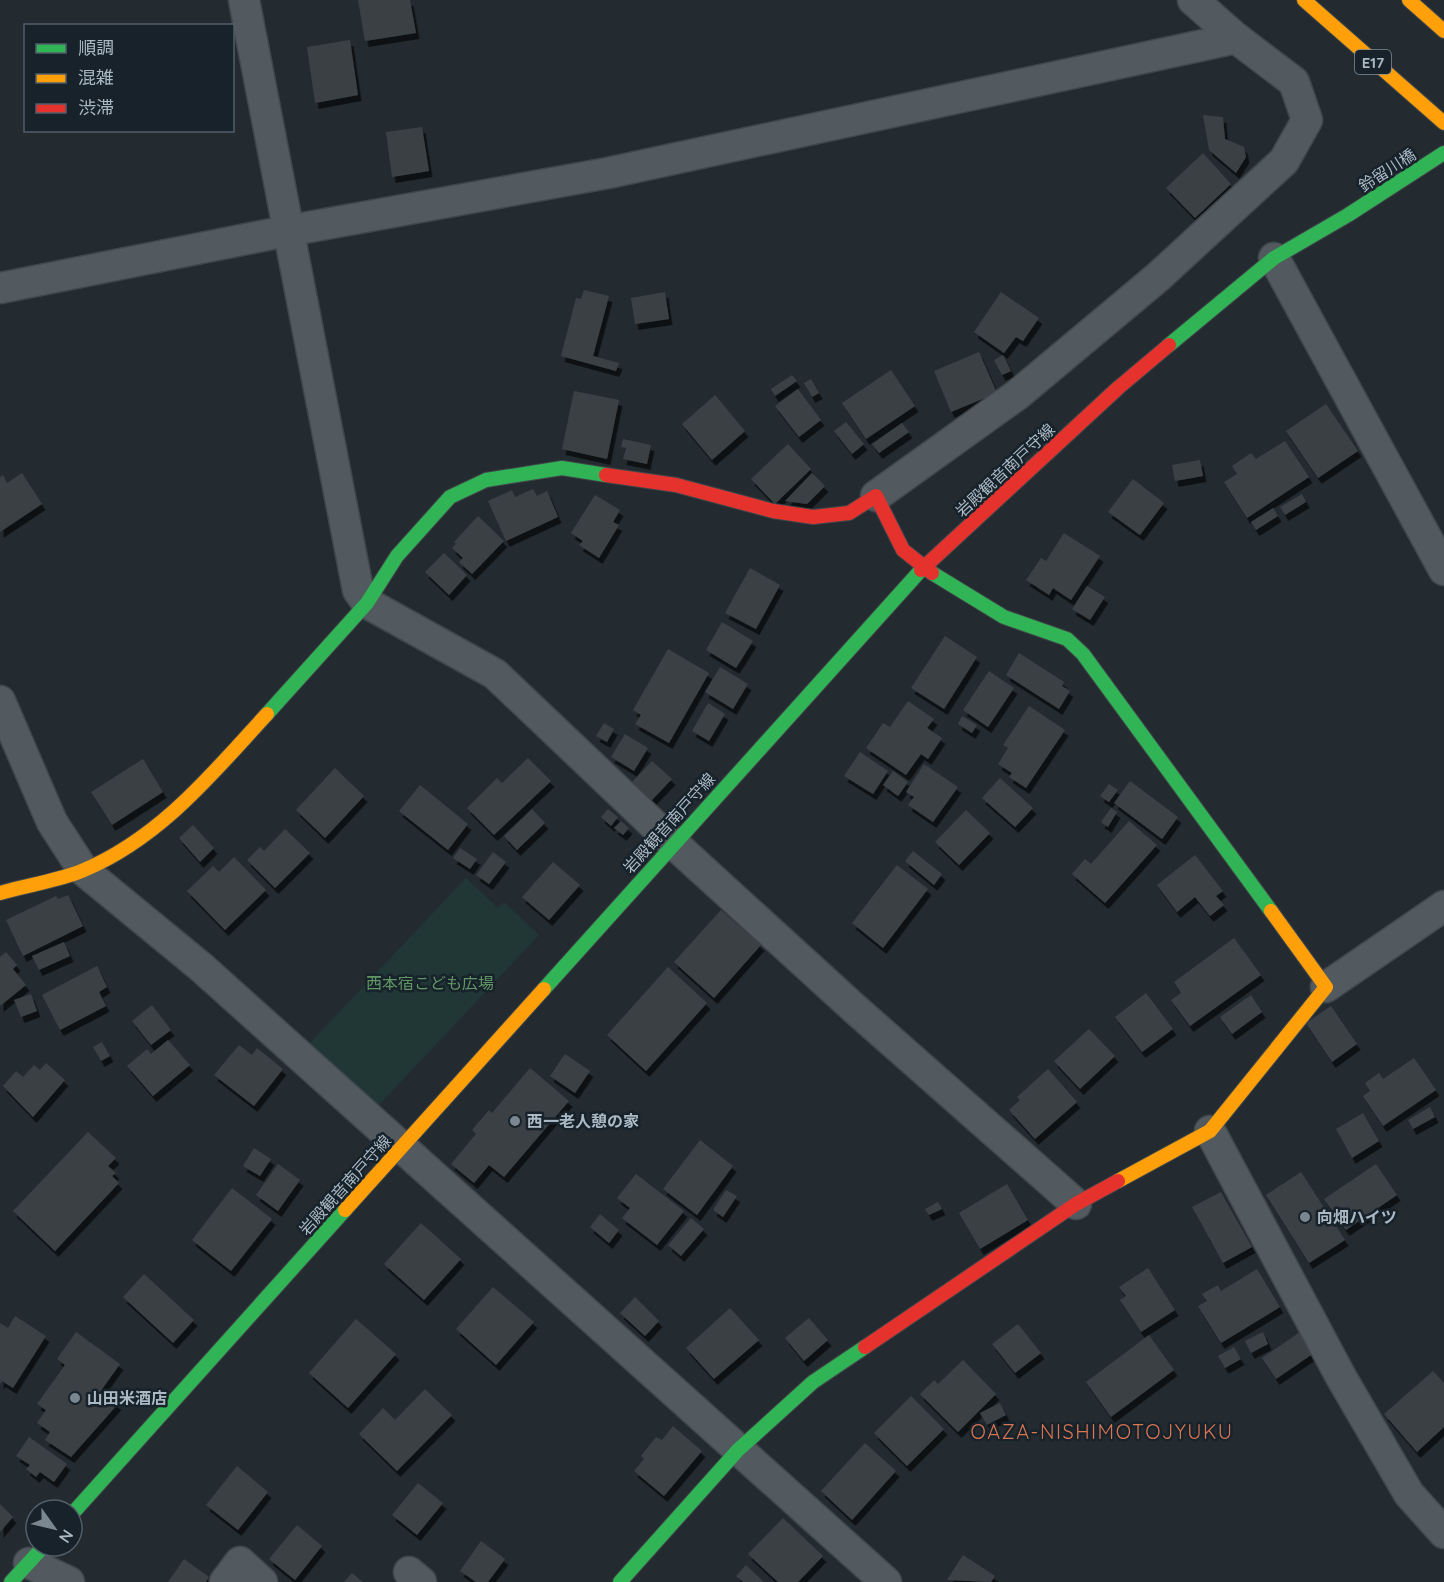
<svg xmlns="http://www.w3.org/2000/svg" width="1444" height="1582" font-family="Quicksand,'Noto Sans JP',sans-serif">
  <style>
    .green { fill: #203736 }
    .building { fill: #3a4145; filter: url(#shadow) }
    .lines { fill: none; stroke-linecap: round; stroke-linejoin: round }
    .street-casing { stroke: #40474b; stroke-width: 33 }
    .fast-casing { stroke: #40474b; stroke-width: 16 }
    .slow-casing { stroke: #40474b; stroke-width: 16 }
    .jam-casing { stroke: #40474b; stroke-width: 16 }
    .street { stroke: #525a60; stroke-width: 30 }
    .fast { stroke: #30b455; stroke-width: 14 }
    .slow { stroke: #ff9f0a; stroke-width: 14 }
    .jam { stroke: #e5322d; stroke-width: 14 }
    .poi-dot { fill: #7b8790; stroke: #17222b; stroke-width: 2 }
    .labels { text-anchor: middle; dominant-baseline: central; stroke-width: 5; stroke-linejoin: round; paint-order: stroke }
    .shield { fill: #17222b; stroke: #7e8c96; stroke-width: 1.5 }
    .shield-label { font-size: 15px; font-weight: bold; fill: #aab9c4 }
    .street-label { font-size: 16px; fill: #aab9c4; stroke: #17222b }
    .park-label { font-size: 16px; fill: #619564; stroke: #17222b }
    .poi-label { font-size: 16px; font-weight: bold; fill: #aab9c4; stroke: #17222b; text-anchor: start }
    .quarter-label { font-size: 20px; letter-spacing: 1.5px; fill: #d97550; stroke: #17222b }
  </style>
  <defs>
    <filter id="shadow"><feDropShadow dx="3.5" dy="6" stdDeviation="0" flood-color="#0009"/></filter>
  </defs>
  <rect width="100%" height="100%" fill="#232b30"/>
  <polygon class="green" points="466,878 498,908 504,902 539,935 377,1107 310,1043"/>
  <g class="building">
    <polygon points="358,0 410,0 416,33 365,41"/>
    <polygon points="350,40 358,95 315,103 307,47"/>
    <polygon points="1203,115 1223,117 1225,139 1244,147 1246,157 1236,173 1209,150"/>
    <polygon points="422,127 429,171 392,177 386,132"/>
    <polygon points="1203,153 1231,184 1195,218 1166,188"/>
    <polygon points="584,290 609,296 593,356 619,363 616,371 561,356 576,298 581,299"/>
    <polygon points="665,292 669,319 635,324 631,298"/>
    <polygon points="1001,292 1039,318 1023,341 1016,337 1004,353 974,332"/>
    <polygon points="979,352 997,393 951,412 934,371"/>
    <polygon points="1003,355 1011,371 1002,375 994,360"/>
    <polygon points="891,370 915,406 866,439 842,403"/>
    <polygon points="792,375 797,381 775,396 771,389"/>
    <polygon points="811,379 819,393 812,397 804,383"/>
    <polygon points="798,389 821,420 799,437 775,406"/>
    <polygon points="574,391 619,400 607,459 562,449"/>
    <polygon points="715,395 745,431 712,460 682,424"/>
    <polygon points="1326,404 1358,451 1318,478 1286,431"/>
    <polygon points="846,422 864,444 852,454 834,431"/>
    <polygon points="902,423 909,432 879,453 872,444"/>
    <polygon points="623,439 651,445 647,464 623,459 626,448 621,447"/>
    <polygon points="1285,441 1309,477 1247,518 1224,482 1237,474 1232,466 1251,453 1256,459"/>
    <polygon points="788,444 811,469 775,504 751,479"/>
    <polygon points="1200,460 1203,476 1175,481 1172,465"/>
    <polygon points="22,473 42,504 0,532 0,477 3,475 7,483"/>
    <polygon points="812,473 825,486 807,504 785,501"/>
    <polygon points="1133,479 1164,503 1140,535 1108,512"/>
    <polygon points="533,489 537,496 547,491 558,517 506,541 488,501 512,490 515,497"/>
    <polygon points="1302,494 1306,502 1285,515 1280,507"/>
    <polygon points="595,495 620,510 613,522 619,525 599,558 579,545 583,541 571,533"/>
    <polygon points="1273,508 1278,516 1256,530 1251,522"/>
    <polygon points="478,516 504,541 472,574 459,562 463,558 452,548 456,544 454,542"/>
    <polygon points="1064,533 1100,556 1071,600 1053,588 1049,595 1026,580 1041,558 1046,561"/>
    <polygon points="444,553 467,575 449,595 425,572"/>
    <polygon points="750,568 780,585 756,629 725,613"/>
    <polygon points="1087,586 1105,597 1090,620 1072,609"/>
    <polygon points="722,622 753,641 736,668 706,650"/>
    <polygon points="945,636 977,657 944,709 911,688"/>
    <polygon points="668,649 709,673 669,743 635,724 641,715 633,710"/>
    <polygon points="1019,653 1064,682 1062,686 1070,691 1059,709 1006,675"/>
    <polygon points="720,667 748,684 733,709 705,692"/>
    <polygon points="989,671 1014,688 988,727 963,710"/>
    <polygon points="908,701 934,719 927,728 942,738 928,759 921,754 906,775 866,748 883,723 890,727"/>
    <polygon points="708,703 725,714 709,741 692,731"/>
    <polygon points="1029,706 1065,730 1026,788 1009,777 1012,773 998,764 1008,748 1003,745"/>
    <polygon points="962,716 977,725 972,733 958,724"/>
    <polygon points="604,723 614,729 607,742 596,736"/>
    <polygon points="625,734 648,748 634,771 611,757"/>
    <polygon points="860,752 888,771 873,794 844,776"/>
    <polygon points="528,758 551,781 494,835 467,808 497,778 502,783"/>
    <polygon points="143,759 163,792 112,825 91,792"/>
    <polygon points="652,761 672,779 651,801 631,783"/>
    <polygon points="924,764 958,787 933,822 908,805 914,797 906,792"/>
    <polygon points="335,768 364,796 325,838 296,810"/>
    <polygon points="893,771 908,782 898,796 883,785"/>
    <polygon points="1000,778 1033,808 1015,827 982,798"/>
    <polygon points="1130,781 1178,817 1162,839 1114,803"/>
    <polygon points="1109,784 1118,790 1109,802 1100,796"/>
    <polygon points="420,785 468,824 448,850 399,811"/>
    <polygon points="1111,808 1117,812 1108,827 1101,822"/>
    <polygon points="532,809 545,823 517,850 504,836"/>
    <polygon points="608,809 618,817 611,826 601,817"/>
    <polygon points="966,810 990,833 959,865 935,842"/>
    <polygon points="621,821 629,828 623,835 614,828"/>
    <polygon points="1129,821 1157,845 1105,903 1072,874 1085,859 1091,864"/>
    <polygon points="193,825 214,848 200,862 179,838"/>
    <polygon points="285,829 310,853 275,888 247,860 260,847 264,851"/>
    <polygon points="460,848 477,859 470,869 453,858"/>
    <polygon points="913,851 942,874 934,885 905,861"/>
    <polygon points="493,852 506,862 489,884 476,875"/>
    <polygon points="1195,855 1223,891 1216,896 1224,905 1210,916 1195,897 1177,912 1157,885"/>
    <polygon points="234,857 266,890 225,930 187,891 213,866 219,872"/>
    <polygon points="553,862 580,885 549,920 522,897"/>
    <polygon points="897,865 928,889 883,948 852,923"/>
    <polygon points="68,895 83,926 23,956 6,920 56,896 58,899"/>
    <polygon points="721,910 761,945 714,998 674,962"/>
    <polygon points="1234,938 1261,975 1190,1026 1171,1000 1181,993 1174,982"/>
    <polygon points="64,942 70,956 39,970 32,956"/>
    <polygon points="6,952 17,965 13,969 26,985 0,1006 0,957"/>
    <polygon points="97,966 107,987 99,992 106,1006 60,1030 42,995"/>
    <polygon points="668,967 707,1003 646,1071 607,1035"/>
    <polygon points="1146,993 1173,1029 1142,1052 1115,1017"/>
    <polygon points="31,994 37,1011 21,1017 14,1000"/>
    <polygon points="1251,995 1262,1012 1232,1034 1220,1017"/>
    <polygon points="152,1005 171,1030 151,1045 132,1021"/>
    <polygon points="1331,1006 1357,1044 1332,1062 1306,1023"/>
    <polygon points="1089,1029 1115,1056 1080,1089 1054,1061"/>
    <polygon points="168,1040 190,1065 153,1096 127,1066 147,1049 151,1054"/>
    <polygon points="102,1042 110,1056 101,1061 93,1047"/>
    <polygon points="239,1045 252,1055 257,1048 283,1069 254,1106 214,1075"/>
    <polygon points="565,1054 590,1071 575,1093 550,1076"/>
    <polygon points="1414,1058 1436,1090 1383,1126 1363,1096 1370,1091 1365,1083 1379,1073 1383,1079"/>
    <polygon points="46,1063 65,1080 33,1117 3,1086 16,1071 23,1077 34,1065 40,1070"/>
    <polygon points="530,1068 569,1101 504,1177 489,1165 474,1183 451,1164 476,1134 472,1130 489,1110 492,1113"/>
    <polygon points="1048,1069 1077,1102 1035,1139 1009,1110 1020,1100 1017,1097"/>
    <polygon points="1430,1107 1435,1117 1413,1129 1408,1120"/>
    <polygon points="1363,1113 1379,1141 1352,1158 1336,1129"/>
    <polygon points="88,1132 116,1158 108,1166 116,1173 112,1176 119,1183 55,1251 13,1211"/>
    <polygon points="700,1140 733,1166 697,1215 663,1189"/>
    <polygon points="254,1148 271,1159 260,1176 243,1166"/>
    <polygon points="278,1164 300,1180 278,1211 256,1195"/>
    <polygon points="1376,1164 1397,1195 1346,1230 1324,1199"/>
    <polygon points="1301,1172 1345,1240 1309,1263 1266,1195"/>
    <polygon points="636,1174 684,1211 657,1245 622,1218 630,1208 617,1198"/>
    <polygon points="1007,1184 1028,1220 980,1249 959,1213"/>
    <polygon points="232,1188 272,1219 231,1271 192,1240"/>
    <polygon points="726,1190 737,1196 723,1217 713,1210"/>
    <polygon points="1221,1192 1252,1247 1223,1263 1192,1207"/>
    <polygon points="938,1202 942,1209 929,1215 925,1209"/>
    <polygon points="600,1214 619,1230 609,1243 590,1227"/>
    <polygon points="691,1218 704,1229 681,1256 668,1245"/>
    <polygon points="421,1223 461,1259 424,1300 384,1264"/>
    <polygon points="1148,1268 1175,1310 1141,1332 1120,1300 1126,1296 1119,1287"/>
    <polygon points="1257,1269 1280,1307 1221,1343 1198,1306 1207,1301 1202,1294 1218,1285 1221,1291"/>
    <polygon points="144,1274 194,1320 173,1343 123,1297"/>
    <polygon points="493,1287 534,1322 496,1365 456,1329"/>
    <polygon points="635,1297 659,1321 645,1336 620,1313"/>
    <polygon points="730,1308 759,1340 714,1379 686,1348"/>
    <polygon points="15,1316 46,1336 13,1388 2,1381 0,1384 0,1323 8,1328"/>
    <polygon points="809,1318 828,1340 804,1361 785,1338"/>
    <polygon points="356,1319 396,1354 348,1408 309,1373"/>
    <polygon points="1018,1324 1041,1353 1015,1373 992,1344"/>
    <polygon points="76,1332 120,1364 100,1392 118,1404 71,1457 45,1440 50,1432 37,1423 46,1410 37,1404 65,1365 57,1359"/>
    <polygon points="1263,1332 1268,1344 1251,1353 1245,1341"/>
    <polygon points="1300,1332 1314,1353 1276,1379 1262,1358"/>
    <polygon points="1149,1335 1174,1370 1111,1417 1086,1382"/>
    <polygon points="1234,1347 1241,1359 1225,1368 1218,1356"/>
    <polygon points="963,1360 996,1394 958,1432 920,1394 934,1380 938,1384"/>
    <polygon points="1433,1371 1444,1383 1444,1427 1417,1452 1384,1414"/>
    <polygon points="425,1389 452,1415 397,1471 359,1434 383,1408 395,1420"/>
    <polygon points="911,1396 944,1429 907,1466 874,1433"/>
    <polygon points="1000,1403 1006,1415 987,1425 980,1413"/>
    <polygon points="673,1426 702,1451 664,1496 634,1471 644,1459 641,1456 656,1437 662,1440"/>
    <polygon points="29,1437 67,1464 54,1482 40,1472 36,1477 26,1469 30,1465 16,1456"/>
    <polygon points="865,1443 896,1471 852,1520 821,1491"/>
    <polygon points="237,1466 268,1492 238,1530 206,1505"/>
    <polygon points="418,1483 443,1503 417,1535 392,1515"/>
    <polygon points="0,1504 13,1517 0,1532"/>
    <polygon points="783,1518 823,1556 798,1582 778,1582 748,1554"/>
    <polygon points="297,1525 322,1546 295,1580 269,1559"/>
    <polygon points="481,1541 505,1559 488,1582 476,1582 460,1571"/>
    <polygon points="963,1555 995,1576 991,1582 947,1580"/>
    <polygon points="184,1559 209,1577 206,1582 168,1582"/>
    <polygon points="746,1565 764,1582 743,1582 736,1576"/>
    <polygon points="352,1573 363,1582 344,1582"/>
  </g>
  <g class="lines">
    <defs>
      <g id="street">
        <polyline points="244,0 358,590 367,603 495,674 673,843 855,1009 1076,1204"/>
        <polyline points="1274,258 1444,570"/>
        <polyline points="0,288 287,231 608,173 1236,38"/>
        <polyline points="876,496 1017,395 1158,277 1284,161 1307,120 1294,82 1236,38 1193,0"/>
        <polyline points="0,701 52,822 83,870 201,967 886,1582"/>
        <polyline points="1326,987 1444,906"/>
        <polyline points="1210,1131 1341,1377 1409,1494 1444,1533"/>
        <polyline points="29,1563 69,1582"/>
        <polyline points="409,1572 421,1582"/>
        <polyline points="225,1582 240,1562 262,1582"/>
      </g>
      <g id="fast">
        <polyline points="1169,345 1274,258 1348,215 1444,153"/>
        <polyline points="932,573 1004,617 1067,639 1083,654 1271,911"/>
        <polyline points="267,714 367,603 397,556 450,497 486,480 562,468 606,475"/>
        <polyline points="544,989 921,570"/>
        <polyline points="72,1514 345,1210"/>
        <polyline points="11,1582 44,1546"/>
        <polyline points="620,1582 738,1450 813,1382 865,1347"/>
      </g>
      <g id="slow">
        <polyline points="1304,0 1444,123"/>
        <polyline points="1409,0 1444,31"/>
        <path d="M0 893C27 885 58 881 84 870 161 837 212 774 267 714"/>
        <polyline points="1118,1181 1210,1131 1326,987 1271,911"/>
        <polyline points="345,1210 544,989"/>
      </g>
      <g id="jam">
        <polyline points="606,475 676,485 773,511 813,517 849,513 876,496 903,550 932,573"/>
        <polyline points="921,570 1118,388 1169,345"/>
        <polyline points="865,1347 1076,1204 1118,1181"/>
      </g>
    </defs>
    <use href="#street" class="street-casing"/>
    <use href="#fast" class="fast-casing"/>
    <use href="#slow" class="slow-casing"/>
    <use href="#jam" class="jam-casing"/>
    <use href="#street" class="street"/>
    <use href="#fast" class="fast"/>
    <use href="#slow" class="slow"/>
    <use href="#jam" class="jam"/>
  </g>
  <g class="poi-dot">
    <circle cx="515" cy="1121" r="6"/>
    <circle cx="1305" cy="1217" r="6"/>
    <circle cx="75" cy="1398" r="6"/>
  </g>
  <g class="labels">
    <rect class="shield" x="1355" y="50" width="36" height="24" rx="4.5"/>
    <g class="shield-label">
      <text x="1373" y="62">E17</text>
    </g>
    <g class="street-label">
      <text transform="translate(1387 170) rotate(-33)">鈴留川橋</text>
      <text transform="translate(1005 470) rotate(-43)">岩殿観音南戸守線</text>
      <text transform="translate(669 823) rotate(-48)">岩殿観音南戸守線</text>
      <text transform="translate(345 1185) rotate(-48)">岩殿観音南戸守線</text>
    </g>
    <g class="park-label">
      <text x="430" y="983">西本宿こども広場</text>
    </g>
    <g class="poi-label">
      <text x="527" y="1121">西一老人憩の家</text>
      <text x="1317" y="1217">向畑ハイツ</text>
      <text x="87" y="1398">山田米酒店</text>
    </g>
    <g class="quarter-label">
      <text x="1102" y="1431">OAZA-NISHIMOTOJYUKU</text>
    </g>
  </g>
  <rect x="24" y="24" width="210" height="108" fill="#17222b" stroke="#525e68" stroke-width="1.5"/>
  <rect x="36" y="44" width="30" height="9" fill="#30b455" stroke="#525e68" stroke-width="1.5"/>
  <text x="78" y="54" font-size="18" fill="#aab9c4">順調</text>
  <rect x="36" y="74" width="30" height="9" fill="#ff9f0a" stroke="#525e68" stroke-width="1.5"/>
  <text x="78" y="84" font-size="18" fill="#aab9c4">混雑</text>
  <rect x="36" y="104" width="30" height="9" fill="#e5322d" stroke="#525e68" stroke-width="1.5"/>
  <text x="78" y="114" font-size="18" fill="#aab9c4">渋滞</text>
  <g transform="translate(54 1528) rotate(124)"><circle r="28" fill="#17222b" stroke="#525e68" stroke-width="1.5"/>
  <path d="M0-4.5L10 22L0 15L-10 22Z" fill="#7b8790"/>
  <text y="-9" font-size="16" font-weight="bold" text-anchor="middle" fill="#aab9c4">N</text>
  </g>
</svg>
